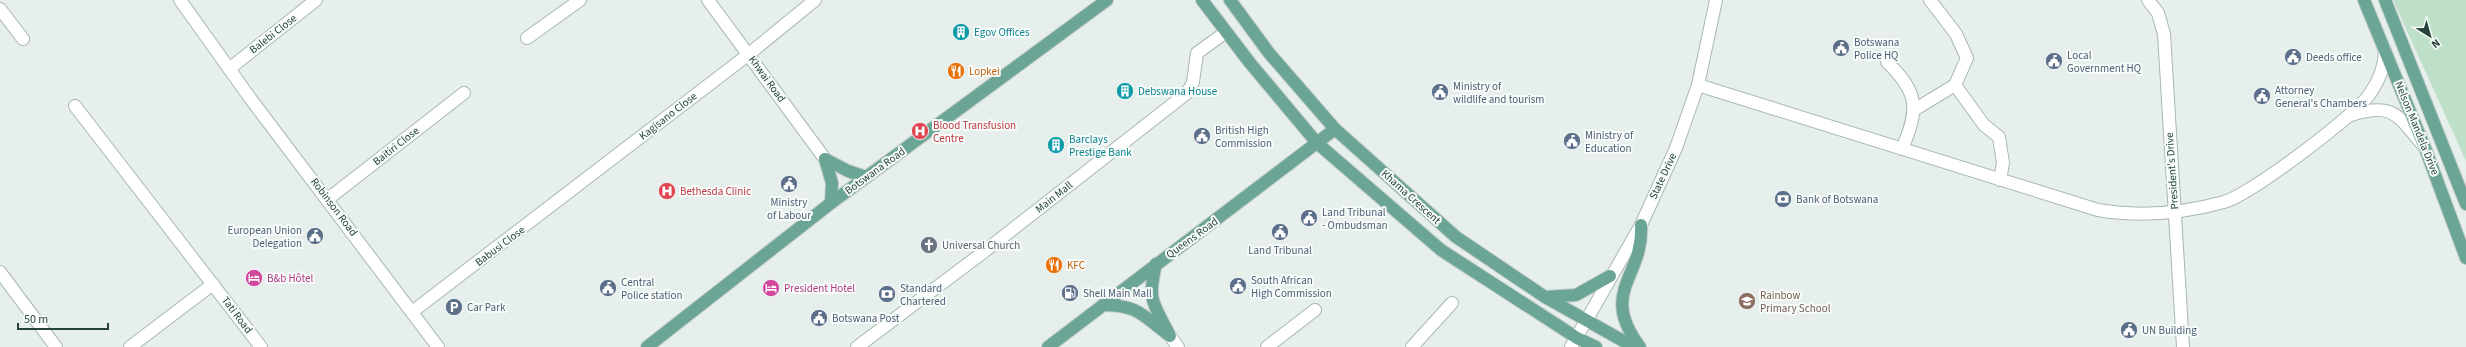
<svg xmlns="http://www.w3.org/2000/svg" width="2466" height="347" font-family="'Source Sans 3',sans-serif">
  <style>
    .green { fill: #bfe0c8 }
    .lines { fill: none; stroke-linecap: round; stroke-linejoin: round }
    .minor-casing { stroke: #a8b8b2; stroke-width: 14 }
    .major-casing { stroke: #c2cac8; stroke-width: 14 }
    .minor { stroke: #fff; stroke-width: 12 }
    .major { stroke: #6aa596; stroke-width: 12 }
    .labels { text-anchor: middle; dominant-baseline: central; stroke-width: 4; stroke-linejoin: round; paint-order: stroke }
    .culture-label { font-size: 11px; fill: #0d838f; stroke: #f7fbf9; text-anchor: start }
    .street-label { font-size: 11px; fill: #24423a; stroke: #f7fbf9 }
    .service-label { font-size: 11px; fill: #4e5e75; stroke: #f7fbf9; text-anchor: start }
    .food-label { font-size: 11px; fill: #c56008; stroke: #f7fbf9; text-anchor: start }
    .health-label { font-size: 11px; fill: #be3a42; stroke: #f7fbf9; text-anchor: start }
    .worship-label { font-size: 11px; fill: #5b616d; stroke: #f7fbf9; text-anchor: start }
    .hotel-label { font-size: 11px; fill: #b23c85; stroke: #f7fbf9; text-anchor: start }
    .education-label { font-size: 11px; fill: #785e54; stroke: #f7fbf9; text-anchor: start }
  </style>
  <rect width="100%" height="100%" fill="#e6efeb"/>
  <polygon class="green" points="2393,0 2466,0 2466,161"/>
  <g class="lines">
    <defs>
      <g id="minor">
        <polyline points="180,0 250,98 438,347"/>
        <polyline points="708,0 825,159"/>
        <polyline points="1930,0 1956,34 1967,58 1955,85 1984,125 1999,137 2003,163 2000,180"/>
        <polyline points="2148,0 2158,13 2164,34 2183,347"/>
        <polyline points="0,9 23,39"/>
        <polyline points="527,38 580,0"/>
        <path d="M1887 62C1919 93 1919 109 1902 149"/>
        <polyline points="229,69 316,0"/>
        <path d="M1698 85 2098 210C2139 217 2184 213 2224 202 2250 195 2353 117 2369 95 2379 81 2385 66 2385 50"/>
        <polyline points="75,106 261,347"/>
        <polyline points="1914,110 1955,85"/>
        <path d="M2351 115C2394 102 2397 115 2423 145"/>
        <polyline points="328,199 464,93"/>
        <polyline points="0,272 56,347"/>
        <polyline points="412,312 749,54 815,0"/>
        <polyline points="1170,336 1178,347"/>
        <polyline points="130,347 213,284"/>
        <polyline points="857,347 981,254 1187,93 1193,82 1197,53 1226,32"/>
        <polyline points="1267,347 1315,310"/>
        <polyline points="1412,347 1452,303"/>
        <polyline points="1571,347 1641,225 1676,148 1698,85 1716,0"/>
      </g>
      <g id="major">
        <polyline points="1202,0 1250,63 1317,143 1441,250 1577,338 1596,347"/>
        <polyline points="1230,0 1269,53 1335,129 1456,237 1545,297 1634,347"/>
        <polyline points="2364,0 2425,148 2466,258"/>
        <polyline points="2385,0 2466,204"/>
        <polyline points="825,159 848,171 866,177"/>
        <polyline points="825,159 832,183 831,203"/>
        <path d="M1156 264C1147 301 1153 302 1169 334"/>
        <polyline points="1546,297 1576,295 1610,276"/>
        <path d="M1103 305C1139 305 1143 316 1170 336"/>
        <polyline points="647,347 831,203 1107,0"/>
        <polyline points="1048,347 1335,129"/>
        <path d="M1640 347C1598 291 1644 278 1641 225"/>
      </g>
    </defs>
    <use href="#minor" class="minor-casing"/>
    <use href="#major" class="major-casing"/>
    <use href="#minor" class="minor"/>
    <use href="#major" class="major"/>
  </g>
  <defs>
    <symbol id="building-disc" viewBox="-11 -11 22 22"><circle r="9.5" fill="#0f9aa8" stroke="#f7fbf9"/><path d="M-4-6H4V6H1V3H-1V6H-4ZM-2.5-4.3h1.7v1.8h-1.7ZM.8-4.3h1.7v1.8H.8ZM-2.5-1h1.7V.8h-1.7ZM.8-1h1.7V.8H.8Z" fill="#fff"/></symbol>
    <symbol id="civic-disc" viewBox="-11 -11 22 22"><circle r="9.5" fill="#5c6f8a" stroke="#f7fbf9"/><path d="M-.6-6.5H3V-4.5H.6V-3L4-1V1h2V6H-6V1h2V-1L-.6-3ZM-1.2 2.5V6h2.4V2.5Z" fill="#fff"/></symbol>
    <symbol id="restaurant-disc" viewBox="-11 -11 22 22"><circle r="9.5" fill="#e8710a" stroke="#f7fbf9"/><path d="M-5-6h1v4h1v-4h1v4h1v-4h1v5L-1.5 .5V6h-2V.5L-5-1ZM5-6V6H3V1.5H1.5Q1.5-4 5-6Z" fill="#fff"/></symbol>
    <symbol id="hospital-disc" viewBox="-11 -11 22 22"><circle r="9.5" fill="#e0444e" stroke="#f7fbf9"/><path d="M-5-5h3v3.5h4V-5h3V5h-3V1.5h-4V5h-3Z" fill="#fff"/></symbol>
    <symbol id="bank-disc" viewBox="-11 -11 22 22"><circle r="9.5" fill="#5c6f8a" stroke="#f7fbf9"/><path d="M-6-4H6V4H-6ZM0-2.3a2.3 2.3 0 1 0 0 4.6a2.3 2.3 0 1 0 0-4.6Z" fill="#fff"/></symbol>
    <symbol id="church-disc" viewBox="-11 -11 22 22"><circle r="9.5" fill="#6b7280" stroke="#f7fbf9"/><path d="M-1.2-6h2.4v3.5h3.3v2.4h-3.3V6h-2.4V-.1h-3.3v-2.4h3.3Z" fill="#fff"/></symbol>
    <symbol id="hotel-disc" viewBox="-11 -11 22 22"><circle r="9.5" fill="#d1479c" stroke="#f7fbf9"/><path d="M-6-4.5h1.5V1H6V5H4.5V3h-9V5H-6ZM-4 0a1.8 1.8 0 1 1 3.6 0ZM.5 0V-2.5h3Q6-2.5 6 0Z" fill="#fff"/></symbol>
    <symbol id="fuel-disc" viewBox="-11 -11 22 22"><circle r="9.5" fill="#5c6f8a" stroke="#f7fbf9"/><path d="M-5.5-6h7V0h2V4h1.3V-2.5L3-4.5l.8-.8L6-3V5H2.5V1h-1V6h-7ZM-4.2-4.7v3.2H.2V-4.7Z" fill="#fff"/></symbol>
    <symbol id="school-disc" viewBox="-11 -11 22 22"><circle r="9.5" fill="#8d6e63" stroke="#f7fbf9"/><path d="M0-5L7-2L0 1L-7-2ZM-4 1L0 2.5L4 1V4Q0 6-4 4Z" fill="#fff"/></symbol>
    <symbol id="parking-disc" viewBox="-11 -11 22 22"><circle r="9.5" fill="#5c6f8a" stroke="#f7fbf9"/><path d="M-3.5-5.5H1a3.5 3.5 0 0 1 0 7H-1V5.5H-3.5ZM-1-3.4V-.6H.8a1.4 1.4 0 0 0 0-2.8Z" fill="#fff"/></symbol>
  </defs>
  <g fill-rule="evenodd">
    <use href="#building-disc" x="951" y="22" width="20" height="20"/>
    <use href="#civic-disc" x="1831" y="38" width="20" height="20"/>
    <use href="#civic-disc" x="2283" y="47" width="20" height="20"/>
    <use href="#civic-disc" x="2044" y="51" width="20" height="20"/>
    <use href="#restaurant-disc" x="946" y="61" width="20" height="20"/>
    <use href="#building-disc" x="1115" y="81" width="20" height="20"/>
    <use href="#civic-disc" x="1430" y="82" width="20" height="20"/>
    <use href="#civic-disc" x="2252" y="86" width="20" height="20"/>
    <use href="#hospital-disc" x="910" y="121" width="20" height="20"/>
    <use href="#civic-disc" x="1192" y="126" width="20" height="20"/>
    <use href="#civic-disc" x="1562" y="131" width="20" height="20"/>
    <use href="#building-disc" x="1046" y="135" width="20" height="20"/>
    <use href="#civic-disc" x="779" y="174" width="20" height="20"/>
    <use href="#hospital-disc" x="657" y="181" width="20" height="20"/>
    <use href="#bank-disc" x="1773" y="189" width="20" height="20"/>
    <use href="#civic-disc" x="1299" y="208" width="20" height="20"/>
    <use href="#civic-disc" x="1270" y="222" width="20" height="20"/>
    <use href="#civic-disc" x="305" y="226" width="20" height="20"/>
    <use href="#church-disc" x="919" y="235" width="20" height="20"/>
    <use href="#restaurant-disc" x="1044" y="255" width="20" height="20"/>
    <use href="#hotel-disc" x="244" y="268" width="20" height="20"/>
    <use href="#civic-disc" x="1228" y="276" width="20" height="20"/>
    <use href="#civic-disc" x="598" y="278" width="20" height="20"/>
    <use href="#hotel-disc" x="761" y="278" width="20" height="20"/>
    <use href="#fuel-disc" x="1060" y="283" width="20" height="20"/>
    <use href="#bank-disc" x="877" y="284" width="20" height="20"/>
    <use href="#school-disc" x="1737" y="291" width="20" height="20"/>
    <use href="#parking-disc" x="444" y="297" width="20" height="20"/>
    <use href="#civic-disc" x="809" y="308" width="20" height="20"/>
    <use href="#civic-disc" x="2119" y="320" width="20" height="20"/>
  </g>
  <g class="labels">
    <g class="culture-label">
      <text x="974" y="32">Egov Offices</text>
      <text x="1138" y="91">Debswana House</text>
      <text x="1069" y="139">Barclays<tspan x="1069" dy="13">Prestige Bank</tspan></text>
    </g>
    <g class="street-label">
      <text transform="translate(273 34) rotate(-38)">Balebi Close</text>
      <text transform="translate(767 79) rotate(54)">Khwai Road</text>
      <text transform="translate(668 116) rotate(-38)">Kagisano Close</text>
      <text transform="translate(2417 128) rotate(68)">Nelson Mandela Drive</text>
      <text transform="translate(396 146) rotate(-38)">Baitiri Close</text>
      <text transform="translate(875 171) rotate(-36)">Botswana Road</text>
      <text transform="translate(2172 171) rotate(-94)">President's Drive</text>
      <text transform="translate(1663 176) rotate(-65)">State Drive</text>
      <text transform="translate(1054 197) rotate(-38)">Main Mall</text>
      <text transform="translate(1411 197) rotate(42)">Khama Crescent</text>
      <text transform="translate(334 207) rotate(53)">Robinson Road</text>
      <text transform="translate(1192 238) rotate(-36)">Queens Road</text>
      <text transform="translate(500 246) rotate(-37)">Babusi Close</text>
      <text transform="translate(237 315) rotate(53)">Tati Road</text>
    </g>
    <g class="service-label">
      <text x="1854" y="42">Botswana<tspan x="1854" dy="13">Police HQ</tspan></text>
      <text x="2067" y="55">Local<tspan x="2067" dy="13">Government HQ</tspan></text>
      <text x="2306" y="57">Deeds office</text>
      <text x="1453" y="86">Ministry of<tspan x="1453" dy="13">wildlife and tourism</tspan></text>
      <text x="2275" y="90">Attorney<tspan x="2275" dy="13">General's Chambers</tspan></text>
      <text x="1215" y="130">British High<tspan x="1215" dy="13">Commission</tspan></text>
      <text x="1585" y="135">Ministry of<tspan x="1585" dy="13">Education</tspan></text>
      <text x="1796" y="199">Bank of Botswana</text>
      <text x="789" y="202" text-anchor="middle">Ministry<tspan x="789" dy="13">of Labour</tspan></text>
      <text x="1322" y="212">Land Tribunal<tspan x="1322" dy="13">- Ombudsman</tspan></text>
      <text x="302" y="230" text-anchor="end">European Union<tspan x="302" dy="13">Delegation</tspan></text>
      <text x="1280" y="250" text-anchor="middle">Land Tribunal</text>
      <text x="1251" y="280">South African<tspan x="1251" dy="13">High Commission</tspan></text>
      <text x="621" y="282">Central<tspan x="621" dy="13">Police station</tspan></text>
      <text x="900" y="288">Standard<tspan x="900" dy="13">Chartered</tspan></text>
      <text x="1083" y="293">Shell Main Mall</text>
      <text x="467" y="307">Car Park</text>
      <text x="832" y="318">Botswana Post</text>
      <text x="2142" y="330">UN Building</text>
    </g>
    <g class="food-label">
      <text x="969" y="71">Lopkei</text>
      <text x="1067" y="265">KFC</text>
    </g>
    <g class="health-label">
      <text x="933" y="125">Blood Transfusion<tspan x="933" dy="13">Centre</tspan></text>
      <text x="680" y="191">Bethesda Clinic</text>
    </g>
    <g class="worship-label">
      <text x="942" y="245">Universal Church</text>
    </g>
    <g class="hotel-label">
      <text x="267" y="278">B&amp;b Hôtel</text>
      <text x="784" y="288">President Hotel</text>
    </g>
    <g class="education-label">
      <text x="1760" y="295">Rainbow<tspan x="1760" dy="13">Primary School</tspan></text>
    </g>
  </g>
  <g transform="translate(2430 36) rotate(143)" stroke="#f7fbf9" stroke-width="3" paint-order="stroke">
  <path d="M0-3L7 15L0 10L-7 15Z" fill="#24423a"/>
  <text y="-6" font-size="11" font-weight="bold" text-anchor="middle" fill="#24423a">N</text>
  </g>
  <path d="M18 323v6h90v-6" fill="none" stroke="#24423a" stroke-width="2"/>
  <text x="24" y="323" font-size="12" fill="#24423a" stroke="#f7fbf9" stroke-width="3" paint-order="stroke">50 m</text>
</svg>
